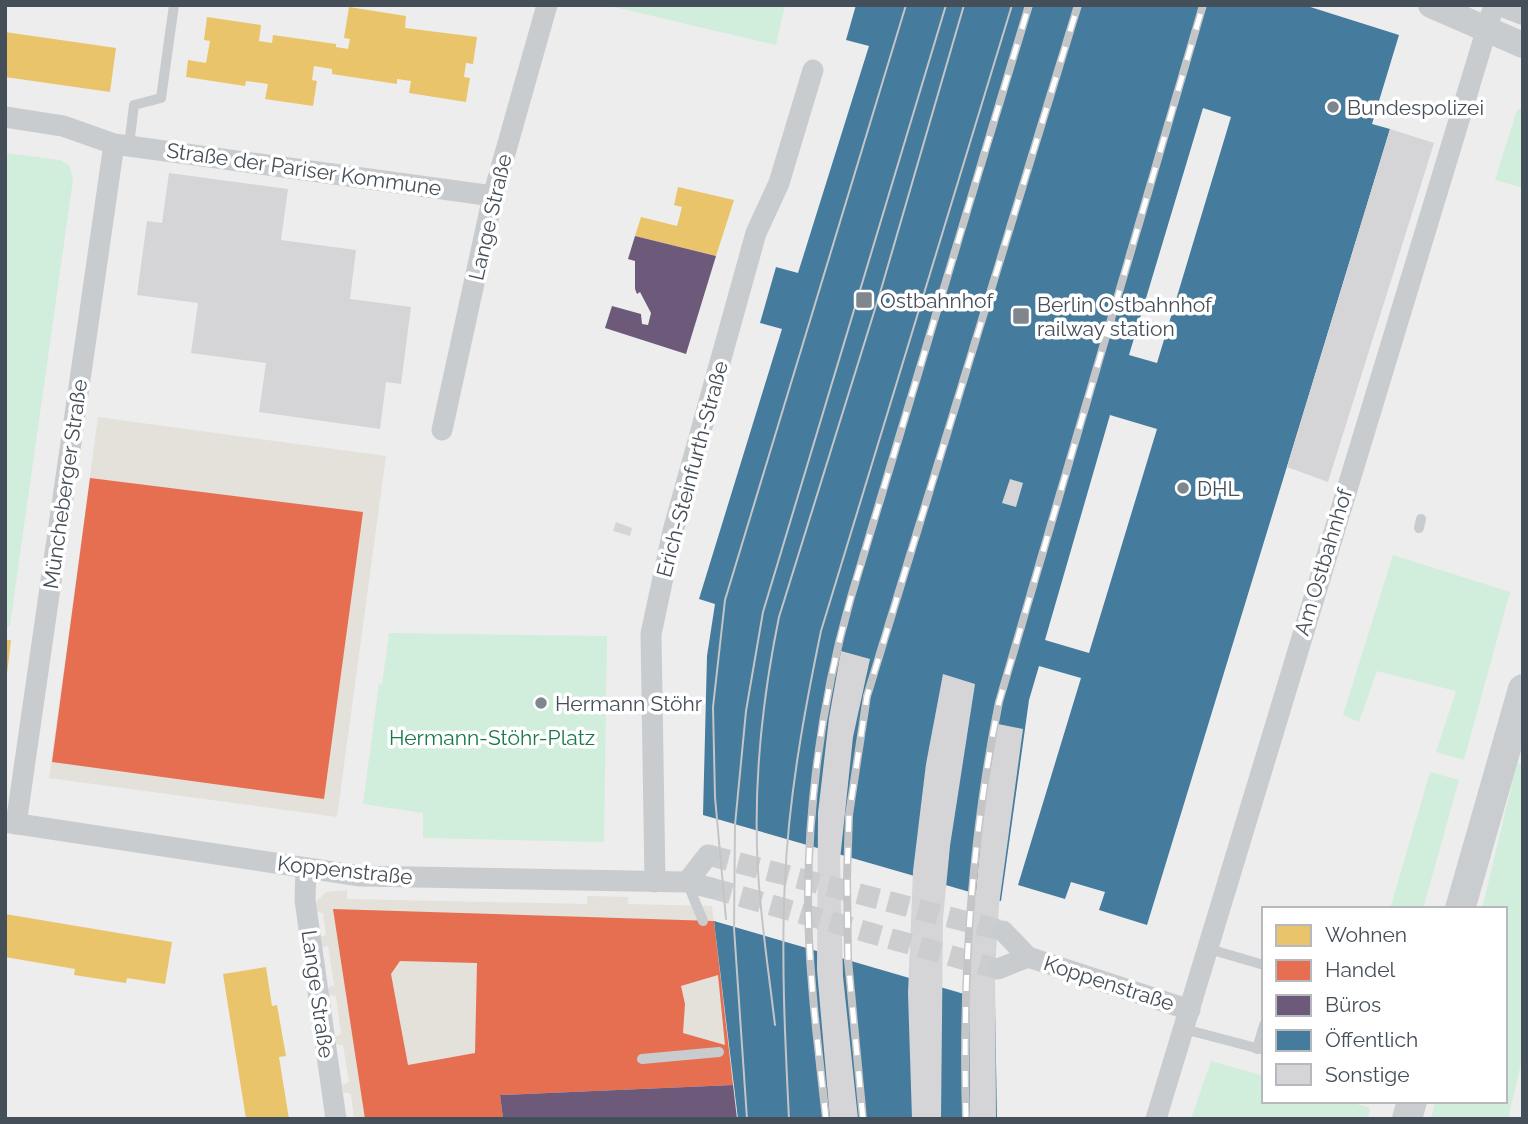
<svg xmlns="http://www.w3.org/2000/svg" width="1528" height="1124" font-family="Raleway,sans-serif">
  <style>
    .commercial { fill: #e3e1da }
    .green { fill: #d1eddc }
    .homes { fill: #e9c46a }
    .shops { fill: #e76f51; fill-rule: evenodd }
    .offices { fill: #6d597a }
    .public { fill: #457b9d; fill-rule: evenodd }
    .building { fill: #d5d5d7 }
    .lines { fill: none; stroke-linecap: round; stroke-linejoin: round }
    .minor-tunnel { stroke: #cccdcf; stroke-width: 21; stroke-dasharray: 21 10; stroke-linecap: butt }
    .service { stroke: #c9ccce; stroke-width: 10 }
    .minor { stroke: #c9ccce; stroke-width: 21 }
    .tertiary { stroke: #c9ccce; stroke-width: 26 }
    .secondary { stroke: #c9cdd0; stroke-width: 30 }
    .tram { stroke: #c4c5c7; stroke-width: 2 }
    .rail-casing { stroke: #c4c5c7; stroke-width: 8 }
    .rail { stroke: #fff; stroke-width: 5; stroke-dasharray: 16; stroke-linecap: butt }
    .poi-dot { fill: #80868d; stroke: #fff; stroke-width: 2.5 }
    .labels { text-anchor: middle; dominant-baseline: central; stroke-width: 7; stroke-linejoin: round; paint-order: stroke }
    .poi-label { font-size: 21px; fill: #454f59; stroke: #fff; text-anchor: start }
    .street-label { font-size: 21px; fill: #454f59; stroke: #fff }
    .park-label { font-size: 21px; fill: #18794a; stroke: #fff }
  </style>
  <rect width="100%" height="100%" fill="#eeeded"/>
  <g class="commercial">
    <polygon points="98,417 386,456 337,817 49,778"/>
    <polygon points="347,890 347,899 587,904 587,896 628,897 628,904 712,906 738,1119 354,1119 351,1094 343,1092 342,1085 349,1082 343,1045 336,1044 335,1037 341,1034 336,996 328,995 327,988 334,985 328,946 322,947 320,937 326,935 323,913 317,912 315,903 326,892"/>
  </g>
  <g class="green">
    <polygon points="606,5 785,5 776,45"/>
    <polygon points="1523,108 1523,188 1495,180 1517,110"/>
    <polygon points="5,153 60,160 69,165 73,180 10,625 5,629"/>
    <polygon points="1393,555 1510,592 1464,760 1436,752 1456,691 1377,671 1359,722 1343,715"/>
    <polygon points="389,633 607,636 604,842 423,838 423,813 363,804 379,684 382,685"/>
    <polygon points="1517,763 1523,764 1523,1055 1508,1119 1431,1119 1435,1101 1505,1101 1505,909 1482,909"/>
    <polygon points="1430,772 1459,780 1423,909 1390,909"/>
    <polygon points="1211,1061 1264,1076 1264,1101 1347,1101 1370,1108 1368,1119 1191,1119"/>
  </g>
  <g class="homes">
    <polygon points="349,7 406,16 405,28 477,37 473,64 466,63 464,77 470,78 466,102 409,93 411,81 397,79 397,84 332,74 332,69 314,66 312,80 317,81 313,106 265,99 268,84 246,81 245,86 186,77 188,60 206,63 210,41 204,40 207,17 261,25 259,41 272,43 273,35 336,44 336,47 348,49 350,39 344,38"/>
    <polygon points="5,32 116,48 110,92 5,77"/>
    <polygon points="678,187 734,200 716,256 635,236 641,217 677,226 682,207 674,205"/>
    <polygon points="5,640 11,640 7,674 5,674"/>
    <polygon points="5,914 172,942 165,984 127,978 126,983 74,975 75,969 5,957"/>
    <polygon points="266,967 272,1006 277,1005 286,1056 279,1057 289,1119 246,1119 223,974"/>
  </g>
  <g class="shops">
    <polygon points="1084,235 1098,240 1089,265 1076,261"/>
    <polygon points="90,478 363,512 324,799 52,762"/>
    <path d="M333 909 714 921 733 1085 500 1095 503 1119H365ZM400 961 477 963 475 1053 408 1065 391 974ZM718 975 725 1045 683 1033 685 1004 681 986Z"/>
  </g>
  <g class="offices">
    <polygon points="635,236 716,256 686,354 605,328 612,306 641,314 642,324 648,325 651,313 640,292 637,294 635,289 635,261 628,259"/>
    <polygon points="733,1085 737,1119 503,1119 500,1095"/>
  </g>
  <g class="public">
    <path d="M856 5H1304L1399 35 1372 124 1390 129 1147 925 1099 910 1105 892 1071 882 1065 899 1018 885 1081 678 1039 666 1029 700 1001 901 703 815 707 656 715 604 699 599 782 329 760 323 776 267 798 273 869 46 846 40ZM1203 108 1231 117 1157 363 1129 355ZM1110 415 1157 429 1089 653 1045 640Z"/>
    <polygon points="714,921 995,1003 997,1119 738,1119"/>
  </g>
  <g class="building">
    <polygon points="1390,129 1434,143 1328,482 1287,467"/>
    <polygon points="169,173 288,189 281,240 356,250 350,299 411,307 401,384 386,382 380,429 259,412 266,363 191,353 198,303 137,295 147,221 162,223"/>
    <polygon points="1010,479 1023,483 1016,507 1002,503"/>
    <polygon points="616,522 632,528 630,536 613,531"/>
    <polygon points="841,651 870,659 853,737 840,860 843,976 858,1119 830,1119 817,970 818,813 829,718"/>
    <polygon points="943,674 975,684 950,846 943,919 941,1119 912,1119 908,993 913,871 926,764"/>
    <polygon points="998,724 1023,729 999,905 995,969 996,1119 970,1119 969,994 975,902 984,807"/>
  </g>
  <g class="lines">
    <g class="minor-tunnel">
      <polyline points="708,855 1003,931"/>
      <polyline points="711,888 998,969"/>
    </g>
    <g class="service">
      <polyline points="129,145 134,105 161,98 174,5"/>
      <polyline points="1419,528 1421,519"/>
      <polyline points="687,882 703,921"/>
      <polyline points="1209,949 1264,965"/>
      <polyline points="1184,1029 1264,1050"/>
      <polyline points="1257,1049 1264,1025"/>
      <polyline points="642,1059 719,1052"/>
    </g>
    <g class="minor">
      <polyline points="5,117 63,126 114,144 493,196"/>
      <polyline points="442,430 493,196 547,5"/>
      <polyline points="5,822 360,876 687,882 711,888"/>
      <polyline points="16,824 114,144"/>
      <polyline points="306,869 305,900 336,1119"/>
      <polyline points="655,882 651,634 673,531 756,233 779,183 813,70"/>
      <polyline points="687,882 708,855"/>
      <polyline points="1003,931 1028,957 1190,1010"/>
      <polyline points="998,969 1028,957"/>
      <polyline points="1156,1119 1494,5"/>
    </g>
    <g class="tertiary">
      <polyline points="1431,5 1523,45"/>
      <polyline points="1505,5 1523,12"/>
    </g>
    <g class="secondary">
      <polyline points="1460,909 1523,689"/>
      <polyline points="1407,1119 1412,1101"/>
    </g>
    <g class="tram">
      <polyline points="726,919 715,797 713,707 725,600 906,5"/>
      <path d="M775 1025C769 974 761 923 758 871 753 787 762 700 779 617L880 293 964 5"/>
      <polyline points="747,1119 734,928 735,825 746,711 763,612 946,5"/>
      <path d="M789 1119C785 1039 781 959 785 879 789 795 804 713 821 631L1012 5"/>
    </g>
    <defs>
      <g id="rail">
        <path d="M826 1119C818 1045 808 971 808 896 809 794 823 695 851 597L1029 5"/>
        <polyline points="863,1119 848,960 847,878 849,815 867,696 1078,5"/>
        <path d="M966 1119C962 978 971 840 999 702L1203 5"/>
      </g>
    </defs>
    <use href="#rail" class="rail-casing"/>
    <use href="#rail" class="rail"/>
  </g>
  <g class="poi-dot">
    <circle cx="1333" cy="107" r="7"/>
    <rect x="855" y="291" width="18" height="18" rx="3.5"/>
    <rect x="1012" y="307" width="18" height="18" rx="3.5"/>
    <circle cx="1183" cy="488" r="7"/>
    <circle cx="541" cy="703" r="7"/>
  </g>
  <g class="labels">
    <g class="poi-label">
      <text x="1347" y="107">Bundespolizei</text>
      <text x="880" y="300">Ostbahnhof</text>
      <text x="1037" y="304">Berlin Ostbahnhof<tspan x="1037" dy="24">railway station</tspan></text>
      <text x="1197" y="488">DHL</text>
      <text x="555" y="703">Hermann Stöhr</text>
    </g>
    <g class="street-label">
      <text transform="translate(304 169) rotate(8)">Straße der Pariser Kommune</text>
      <text transform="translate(490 217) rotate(-77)">Lange Straße</text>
      <text transform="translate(692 469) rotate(-75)">Erich-Steinfurth-Straße</text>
      <text transform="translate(65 484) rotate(-82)">Müncheberger Straße</text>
      <text transform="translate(1323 562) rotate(-73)">Am Ostbahnhof</text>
      <text transform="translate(345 870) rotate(6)">Koppenstraße</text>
      <text transform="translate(1109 983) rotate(18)">Koppenstraße</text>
      <text transform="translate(318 994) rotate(82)">Lange Straße</text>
    </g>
    <g class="park-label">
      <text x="492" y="737">Hermann-Stöhr-Platz</text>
    </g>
  </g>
  <rect width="1528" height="1124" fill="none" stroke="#454f59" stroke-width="14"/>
  <rect x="1262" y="907" width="245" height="196" fill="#ffffff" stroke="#b5b9bd" stroke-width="2"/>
  <rect x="1276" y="925" width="35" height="21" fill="#e9c46a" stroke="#b5b9bd" stroke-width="2"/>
  <text x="1325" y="942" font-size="21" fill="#454f59">Wohnen</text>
  <rect x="1276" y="960" width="35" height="21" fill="#e76f51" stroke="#b5b9bd" stroke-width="2"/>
  <text x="1325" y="977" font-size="21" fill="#454f59">Handel</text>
  <rect x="1276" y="995" width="35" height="21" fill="#6d597a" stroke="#b5b9bd" stroke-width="2"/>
  <text x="1325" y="1012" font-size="21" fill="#454f59">Büros</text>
  <rect x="1276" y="1030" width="35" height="21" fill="#457b9d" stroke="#b5b9bd" stroke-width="2"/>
  <text x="1325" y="1047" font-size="21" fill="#454f59">Öffentlich</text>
  <rect x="1276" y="1064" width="35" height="21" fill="#d5d5d7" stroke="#b5b9bd" stroke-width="2"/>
  <text x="1325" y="1082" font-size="21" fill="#454f59">Sonstige</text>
</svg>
